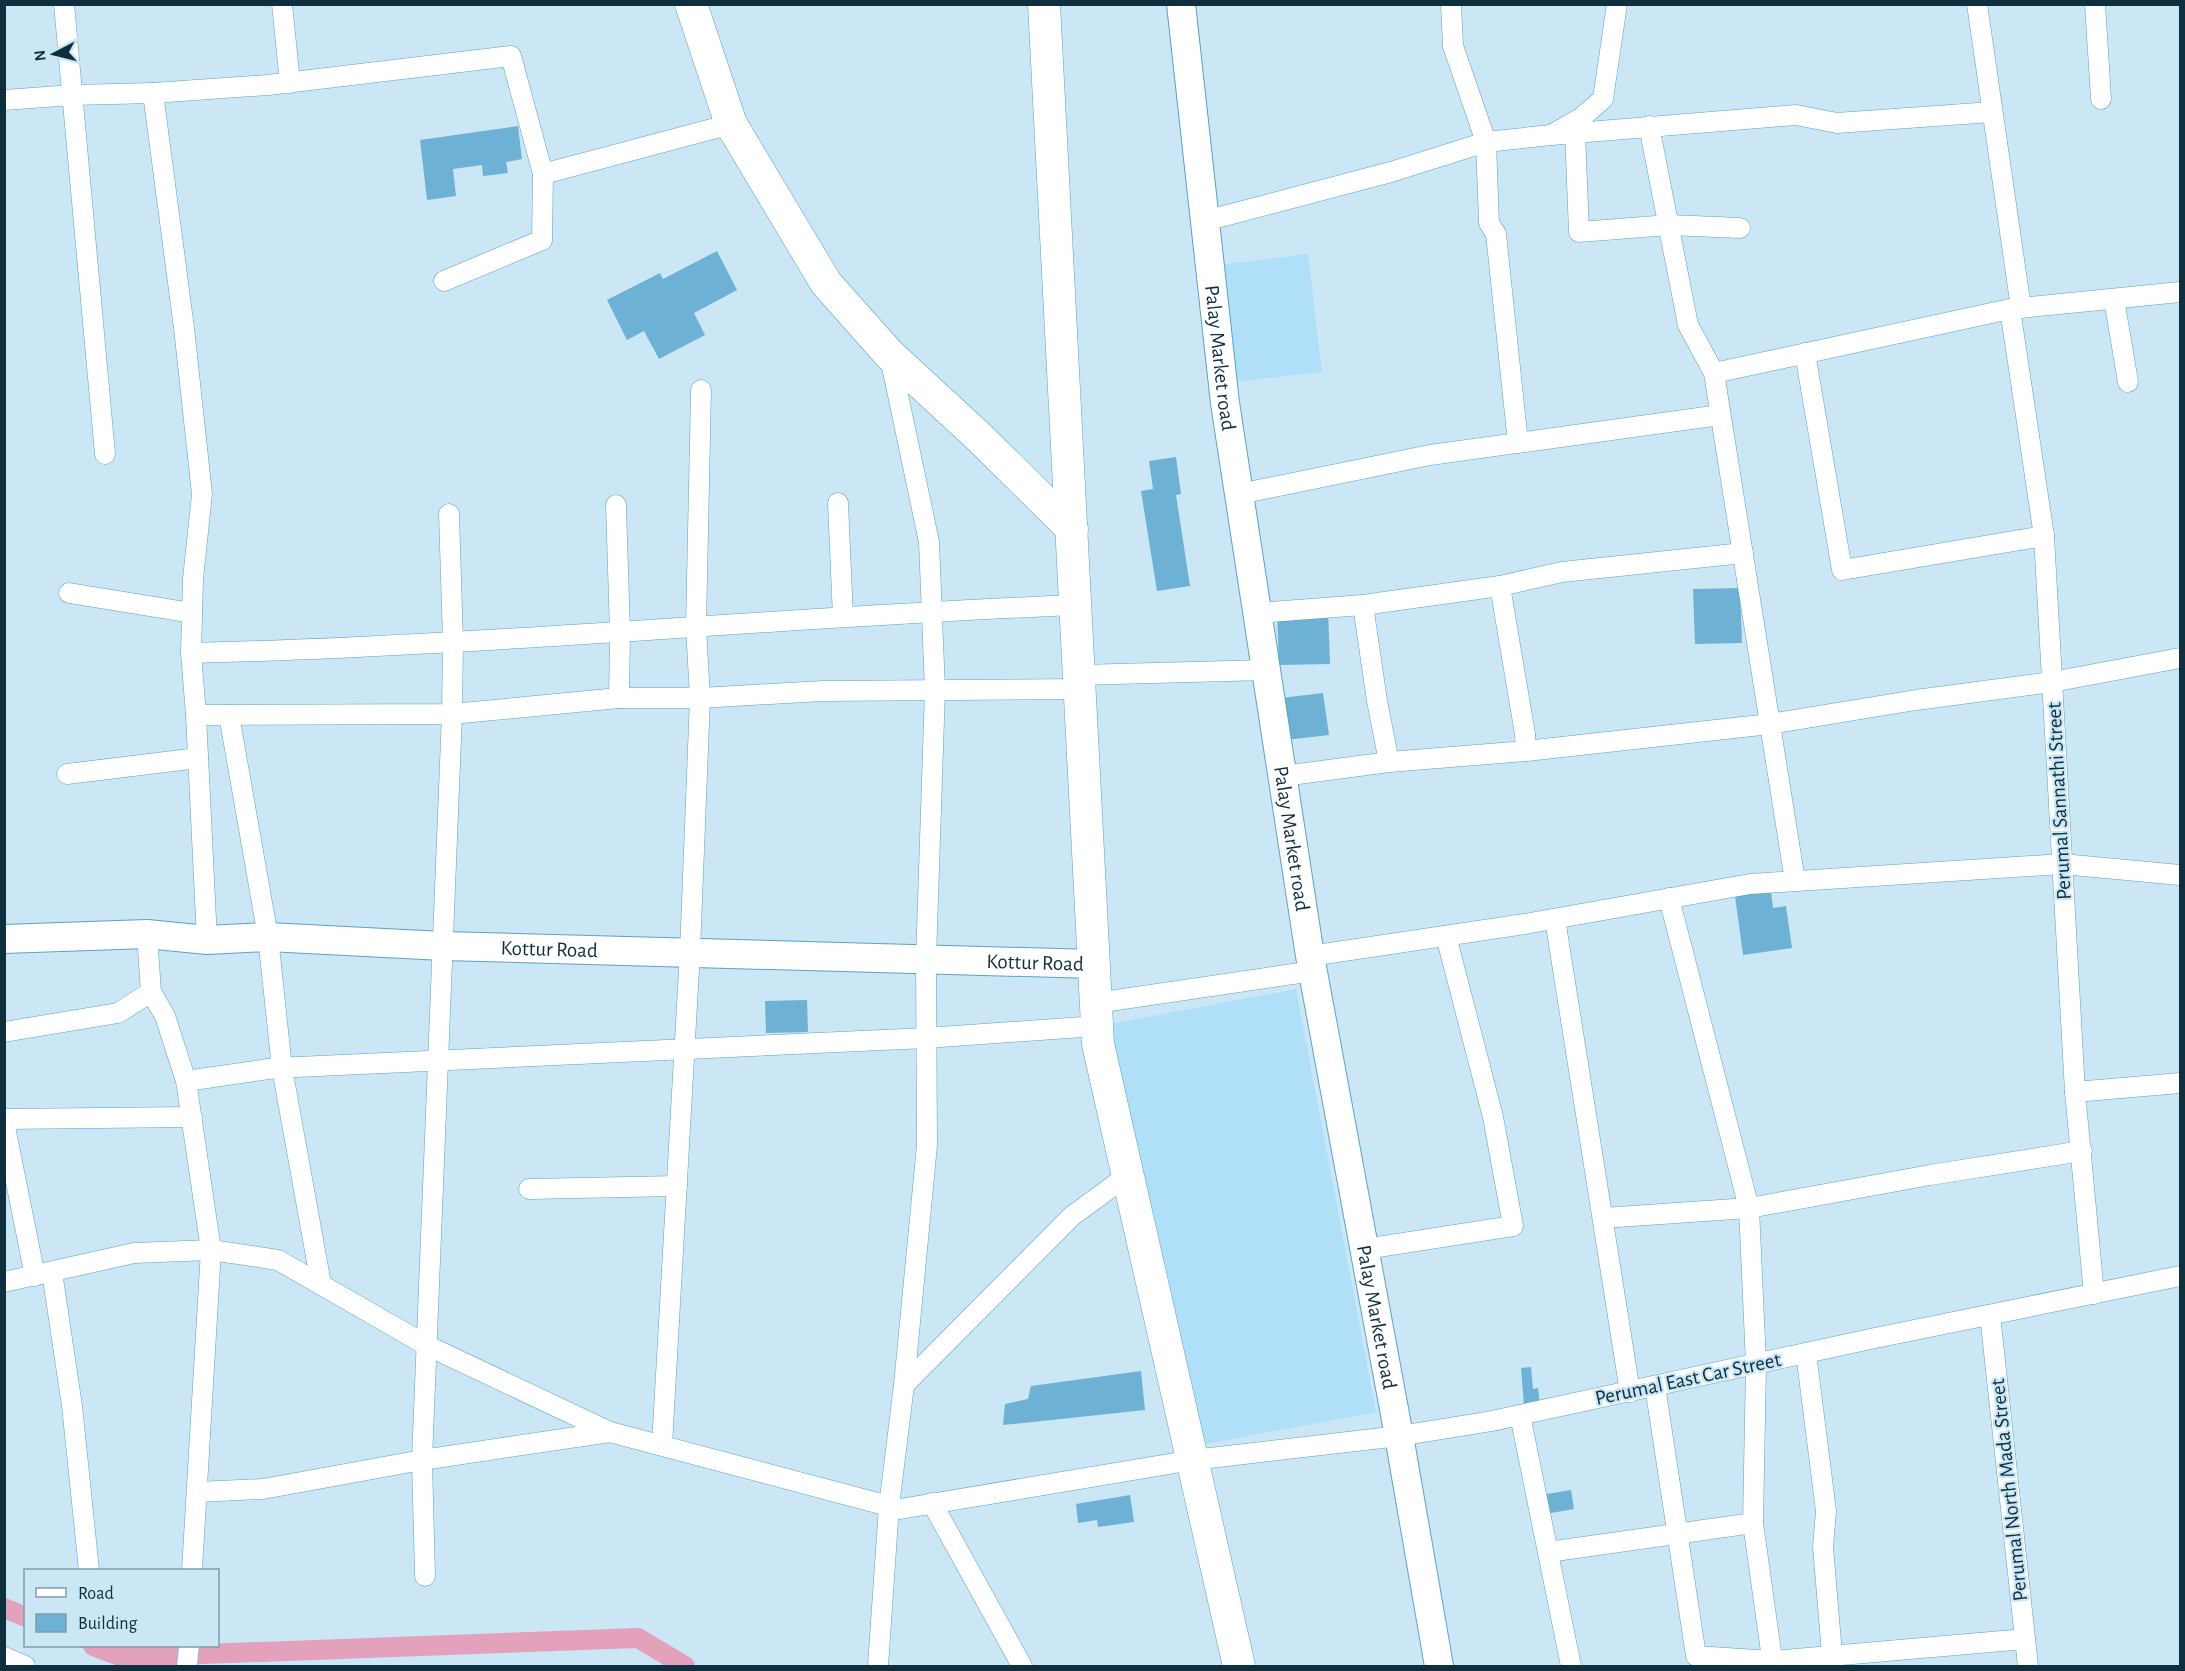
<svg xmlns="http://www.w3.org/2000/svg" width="2185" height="1671" font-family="'Alegreya Sans',sans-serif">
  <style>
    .built { fill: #b0dff8 }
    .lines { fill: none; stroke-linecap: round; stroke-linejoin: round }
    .canal { stroke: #e3a1bc; stroke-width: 20 }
    .building { fill: #6db1d4 }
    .street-casing { stroke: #5aa2c6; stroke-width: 21 }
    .secondary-casing { stroke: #5aa2c6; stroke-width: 30 }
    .primary-casing { stroke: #5aa2c6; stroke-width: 33 }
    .street { stroke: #fff; stroke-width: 20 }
    .secondary { stroke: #fff; stroke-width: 28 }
    .primary { stroke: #fff; stroke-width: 32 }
    .labels { text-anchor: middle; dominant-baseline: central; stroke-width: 4.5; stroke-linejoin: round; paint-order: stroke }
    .street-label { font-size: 21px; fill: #102f3e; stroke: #cbe7f6 }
  </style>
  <rect width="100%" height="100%" fill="#cbe7f6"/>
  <g class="built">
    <polygon points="1308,254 1322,372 1233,382 1220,265"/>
    <polygon points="1296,989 1376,1412 1190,1447 1110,1024"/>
  </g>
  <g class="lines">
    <g class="canal">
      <polyline points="4,1608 26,1617"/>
      <polyline points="93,1646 122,1657 638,1638 685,1666"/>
    </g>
  </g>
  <g class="building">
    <polygon points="518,126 522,159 506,162 508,173 483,176 482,165 453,169 456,196 427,200 420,140"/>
    <polygon points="717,251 737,290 694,313 705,335 659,359 644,331 627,340 607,300 660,273 663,279"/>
    <polygon points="1176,457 1181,494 1176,495 1190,586 1157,591 1141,491 1153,489 1149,461"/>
    <polygon points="1740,588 1742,643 1695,644 1693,589"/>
    <polygon points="1328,610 1330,664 1279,665 1277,612"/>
    <polygon points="1323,693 1329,735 1286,740 1281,698"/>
    <polygon points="1771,891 1773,908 1786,906 1792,948 1743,955 1735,896"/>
    <polygon points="807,1000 808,1032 766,1033 765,1001"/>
    <polygon points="1531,1367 1533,1389 1538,1388 1540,1405 1524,1406 1521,1368"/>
    <polygon points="1141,1371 1145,1410 1003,1425 1005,1404 1028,1399 1031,1386"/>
    <polygon points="1571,1490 1574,1509 1545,1514 1541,1495"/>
    <polygon points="1130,1495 1134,1522 1098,1527 1097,1520 1078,1523 1076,1504"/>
  </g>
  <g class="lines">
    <defs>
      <g id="street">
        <polyline points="64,4 105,454"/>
        <polyline points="282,4 290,83"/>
        <polyline points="1451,4 1453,46 1486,142 1551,135 1581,118 1603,99 1617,4"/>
        <polyline points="1977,4 2021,308"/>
        <polyline points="2095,4 2101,99"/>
        <polyline points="153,93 268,85 511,56 543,174 731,124"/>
        <polyline points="4,100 73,95 153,93 184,328 202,494 193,579 191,653 196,715 207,940"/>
        <polyline points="1649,126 1688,325 1714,373 1795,881"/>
        <polyline points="1575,132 1579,232 1669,225 1740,228"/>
        <polyline points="1551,135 1796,115 1837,123 1992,112"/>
        <polyline points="1205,221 1391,172 1486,142 1489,223 1496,234 1518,443"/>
        <polyline points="444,281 542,240 543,174"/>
        <polyline points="2114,299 2128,382"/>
        <polyline points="2010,309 2044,536 2075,1092 2094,1294"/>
        <polyline points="1805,353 1842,570 2044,536"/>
        <polyline points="1714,373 2010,309 2180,292"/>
        <polyline points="1239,494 1430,455 1720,415"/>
        <polyline points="838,503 843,617"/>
        <polyline points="616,505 620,632 619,698"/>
        <polyline points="1500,586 1562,572 1743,553"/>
        <polyline points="69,593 192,613"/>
        <polyline points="1257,613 1363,605"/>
        <path d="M191 653C486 646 780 617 1075 605"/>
        <polyline points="1079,675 1266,670"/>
        <polyline points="196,715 452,714 619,698 700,698 823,691 1080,689"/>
        <polyline points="229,715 268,937 282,1068 321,1284"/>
        <polyline points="1389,762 1377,701 1363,605 1500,586 1525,734 1526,751 1770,724 1916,700 2052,682 2180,658"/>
        <polyline points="67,774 198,758"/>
        <polyline points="1283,776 1389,762 1526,751"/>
        <polyline points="1555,919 1630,1392"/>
        <polyline points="147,934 151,992 165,1016 186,1081 211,1250 192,1570"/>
        <polyline points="1310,956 1525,924 1750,884 2062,864 2180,875"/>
        <polyline points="1096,1003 1313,971"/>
        <polyline points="4,1032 118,1013 151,992"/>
        <polyline points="186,1081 275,1068 926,1038 1097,1026"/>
        <polyline points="2075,1092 2180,1083"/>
        <polyline points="4,1119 192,1117"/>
        <polyline points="4,1122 35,1276"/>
        <polyline points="529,1189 677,1186"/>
        <polyline points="1603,1218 1749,1208 1669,898"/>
        <polyline points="1365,1249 1513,1226 1493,1117 1446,936"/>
        <polyline points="52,1272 72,1406 89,1570"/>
        <polyline points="4,1282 134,1253 211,1250 278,1260 426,1345 610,1432 900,1509 1193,1460 1399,1436 1492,1421 1875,1338 2180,1276"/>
        <polyline points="1990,1315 2028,1666"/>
        <polyline points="1806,1353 1826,1511 1823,1547 1833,1666"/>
        <polyline points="904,1385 1072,1216 1128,1175"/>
        <polyline points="1655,1386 1696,1656 1772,1661 2025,1639"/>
        <polyline points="1520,1415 1571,1666"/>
        <polyline points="662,1445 690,952 700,698 696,627 701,390"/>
        <polyline points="197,1492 263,1489 422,1460 610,1432"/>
        <polyline points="932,1503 1022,1666"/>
        <polyline points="1548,1552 1753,1523"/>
        <polyline points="425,1576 422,1460 452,714 453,641 449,514"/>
        <polyline points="4,1657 25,1666"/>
        <polyline points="187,1666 189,1646"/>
        <polyline points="878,1666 889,1506 904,1385 927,1145 926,959 935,690 929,542 890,357"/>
        <polyline points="1773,1666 1753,1523 1756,1364 1749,1208 1930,1175 2082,1151"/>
      </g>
      <g id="secondary">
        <path id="s1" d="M1181 4 1225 403 1310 956 1399 1436 1439 1666"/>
        <path id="s2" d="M4 939 147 934 207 940 268 937 443 946 1094 964"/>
      </g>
      <g id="primary">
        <polyline points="691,4 731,124 826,283 889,354 979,437 1072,529"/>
        <polyline points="1044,4 1098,1044 1239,1666"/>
      </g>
    </defs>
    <use href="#street" class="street-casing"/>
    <use href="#secondary" class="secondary-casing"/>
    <use href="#primary" class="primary-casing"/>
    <use href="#street" class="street"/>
    <use href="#secondary" class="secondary"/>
    <use href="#primary" class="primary"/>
  </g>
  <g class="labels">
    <g class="street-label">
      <text stroke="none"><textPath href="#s1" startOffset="356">Palay Market road</textPath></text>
      <text transform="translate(2059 801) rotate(-93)">Perumal Sannathi Street</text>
      <text stroke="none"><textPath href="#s1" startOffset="842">Palay Market road</textPath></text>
      <text stroke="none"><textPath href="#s2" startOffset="546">Kottur Road</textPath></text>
      <text stroke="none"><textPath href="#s2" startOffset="1032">Kottur Road</textPath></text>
      <text stroke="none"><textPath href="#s1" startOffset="1328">Palay Market road</textPath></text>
      <text transform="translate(1688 1379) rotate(-12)">Perumal East Car Street</text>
      <text transform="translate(2009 1490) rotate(-96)">Perumal North Mada Street</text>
    </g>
  </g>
  <rect width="2185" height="1671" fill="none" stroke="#102f3e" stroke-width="12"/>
  <rect x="24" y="1569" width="195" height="78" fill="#cbe7f6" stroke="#809dac" stroke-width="1.5"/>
  <rect x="36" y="1588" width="30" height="9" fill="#ffffff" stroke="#809dac" stroke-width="1.5"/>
  <text x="78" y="1599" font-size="18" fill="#102f3e">Road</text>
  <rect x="36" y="1614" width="30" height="18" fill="#6db1d4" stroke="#809dac" stroke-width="1.5"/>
  <text x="78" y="1629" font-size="18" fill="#102f3e">Building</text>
  <g transform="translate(54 54) rotate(263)" stroke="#cbe7f6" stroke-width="4.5" paint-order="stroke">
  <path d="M0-4.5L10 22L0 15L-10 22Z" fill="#102f3e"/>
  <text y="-9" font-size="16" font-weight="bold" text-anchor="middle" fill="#102f3e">N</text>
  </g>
</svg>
